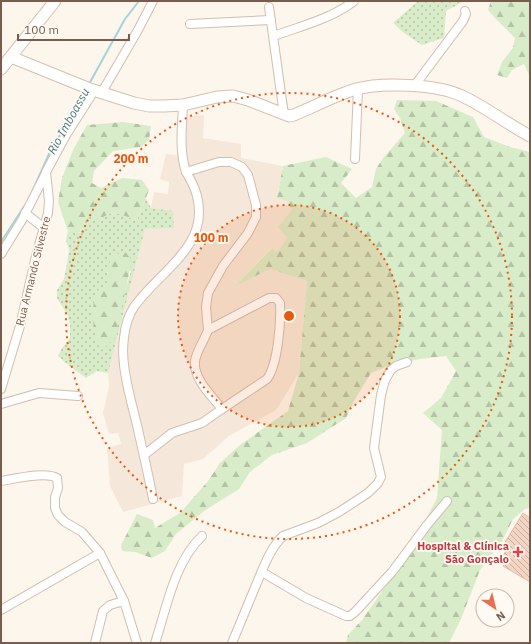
<svg xmlns="http://www.w3.org/2000/svg" width="531" height="644" font-family="'IBM Plex Sans',sans-serif">
  <style>
    .residential { fill: #f5e8da }
    .grass { fill: url(#grass-dots); fill-rule: evenodd }
    .forest { fill: url(#forest-firs) }
    .lines { fill: none; stroke-linecap: round; stroke-linejoin: round }
    .stream { stroke: #a5d3da; stroke-width: 2 }
    .building { fill: url(#building-back-hatch); stroke: #e6bba3 }
    .street-casing { stroke: #d1beb0; stroke-width: 10 }
    .secondary-casing { stroke: #d6c0b0; stroke-width: 13 }
    .street { stroke: #fff; stroke-width: 8 }
    .secondary { stroke: #fff; stroke-width: 11 }
    .ring { fill: none; stroke: #e8590c; stroke-width: 2; stroke-dasharray: 2 4 }
    .health-dot { fill: #e0444e; stroke: #fffaf3; stroke-width: 1.5 }
    .labels { text-anchor: middle; dominant-baseline: central; stroke-width: 3.5; stroke-linejoin: round; paint-order: stroke }
    .street-label { font-size: 11px; fill: #7a5c4d; stroke: #fffaf3 }
    .health-label { font-size: 11px; font-weight: bold; fill: #be3a42; stroke: #fffaf3; text-anchor: end }
    .water-label { font-size: 12px; font-style: italic; fill: #437c86; stroke: #fffaf3 }
    .centre { fill: #e8590c; stroke: #fffaf3; stroke-width: 2 }
    .ring-label { font-size: 12px; text-anchor: middle; font-weight: bold; fill: #e8590c; stroke: #fffaf3; stroke-width: 3.5; stroke-linejoin: round; paint-order: stroke }
  </style>
  <defs>
    <pattern id="grass-dots" width="8" height="8" patternUnits="userSpaceOnUse"><rect width="8" height="8" fill="#d8ecc9"/><path d="M2 2h.1M6 6h.1" fill="none" stroke="#b4c2a5" stroke-width="1.8" stroke-linecap="round"/></pattern>
    <pattern id="forest-firs" width="22" height="20" patternUnits="userSpaceOnUse"><rect width="22" height="20" fill="#d8ecc9"/><path d="M5 1l3.5 6h-7zM16 11l3.5 6h-7z" fill="#b4c2a5"/></pattern>
    <pattern id="building-back-hatch" width="6" height="6" patternUnits="userSpaceOnUse"><rect width="6" height="6" fill="#f3d5c3"/><path d="M-1 5l2 2M0 0l6 6M5-1l2 2" fill="none" stroke="#cab0a1"/></pattern>
  </defs>
  <rect width="100%" height="100%" fill="#fdf6ec"/>
  <polygon class="residential" points="204,115 203,138 241,144 241,158 283,166 277,198 287,200 292,210 287,238 277,252 271,248 236,285 270,269 307,281 299,373 276,410 229,436 203,459 184,464 182,496 123,512 110,486 107,448 121,444 118,433 109,434 103,413 109,386 108,373 145,229 173,228 151,208 154,192 168,194 169,182 160,179 166,154 177,155 181,117"/>
  <g class="grass">
    <polygon points="418,1 465,1 446,11 444,38 422,45 404,33 393,23"/>
    <path d="M146 198 151 208 173 211 174 228 145 229 108 373 97 371 86 378 67 364 58 356 62 348 70 338V324L67 314 57 298V290L64 279 67 264 69 250 66 240 68 231 80 233 84 226 86 217 90 214 99 219 113 212 137 220ZM131 271 126 288 98 345 95 293 108 283 107 272Z"/>
  </g>
  <g class="forest">
    <polygon points="491,1 530,1 530,77 524,64 512,70 507,78 497,75 502,62 513,48 515,38 496,19 488,10"/>
    <polygon points="397,100 436,101 473,117 484,137 510,147 530,152 530,278 528,279 530,282 530,508 525,509 513,519 502,541 480,570 461,619 449,643 346,643 348,635 362,620 406,557 437,498 442,430 423,413 441,398 456,371 446,356 420,359 390,365 371,373 354,401 346,418 307,443 272,455 250,472 239,489 204,511 176,534 165,551 152,558 135,552 122,551 121,545 137,514 153,520 155,528 180,513 208,481 220,463 240,445 288,411 299,373 307,281 270,269 235,286 272,248 277,252 287,238 278,227 292,210 287,201 277,198 283,166 326,157 352,169 341,183 356,198 372,187 376,169 383,158 405,133 400,118 394,109"/>
    <polygon points="123,122 151,126 149,140 141,147 113,151 94,171 92,183 101,188 122,178 142,180 149,190 137,220 113,212 99,219 90,214 86,217 84,226 79,233 68,231 58,202 62,178 73,150 87,125"/>
    <path d="M125 252 132 260 115 338 102 350 98 345 92 317 95 293 107 283C107 273 108 264 113 255Z"/>
  </g>
  <g class="lines">
    <g class="stream">
      <polyline points="89,84 125,19 139,1"/>
      <polyline points="32,192 49,154 85,92"/>
      <polyline points="1,242 25,205"/>
    </g>
  </g>
  <polygon class="building" points="523,513 530,518 530,582 503,566 508,559 503,556 508,547 504,544"/>
  <g class="lines">
    <defs>
      <g id="street">
        <polyline points="269,7 284,115"/>
        <polyline points="190,24 271,20"/>
        <path d="M274 36C301 26 331 19 354 1"/>
        <polyline points="415,85 463,21 466,14 465,11"/>
        <polyline points="102,92 138,30 153,1"/>
        <path d="M183 105C182 128 179 150 186 172L219 162H231L242 167 248 175 256 205V217L248 233 223 266 208 293 206 307 208 330 269 298H276L280 303C281 322 278 364 267 379L222 409"/>
        <polyline points="355,159 358,89"/>
        <polyline points="25,213 44,228"/>
        <polyline points="1,254 22,220 46,173"/>
        <polyline points="1,389 20,326 36,256 48,213 49,201 46,172 66,135 94,91"/>
        <polyline points="1,404 39,393 78,396"/>
        <path d="M144 455 172 433 202 423 222 409C212 396 193 379 195 361 196 352 205 339 208 330"/>
        <path d="M1 481C14 479 46 471 57 478L58 488 55 497V508L58 515 65 522 82 532 100 553 124 601 137 643"/>
        <path d="M153 499C148 473 142 447 136 421 130 397 120 362 124 338 125 327 128 316 134 307 159 271 210 247 197 196 195 188 191 180 186 172"/>
        <polyline points="262,572 306,598 346,616 350,616 355,612 392,572 427,525 447,501"/>
        <polyline points="1,610 100,553"/>
        <polyline points="95,643 103,611 110,605 124,601"/>
        <path d="M155 643C167 607 174 563 202 536"/>
        <path d="M232 643C240 624 248 604 256 585 263 569 270 548 283 536L318 523 339 512 368 493 378 483 381 477 374 448 381 395 385 380 391 370 396 366 407 362"/>
      </g>
      <g id="secondary">
        <path d="M11 57 90 89 134 103 149 106H164L183 105 217 97 233 96 248 100 289 116 294 115C313 107 336 95 356 89 382 82 437 84 462 96 486 107 507 124 530 136"/>
        <polyline points="1,69 55,1"/>
      </g>
    </defs>
    <use href="#street" class="street-casing"/>
    <use href="#secondary" class="secondary-casing"/>
    <use href="#street" class="street"/>
    <use href="#secondary" class="secondary"/>
  </g>
  <circle cx="289" cy="316" r="111" fill="#e8590c" fill-opacity=".12"/>
  <g class="ring">
    <circle cx="289" cy="316" r="111"/>
    <circle cx="289" cy="316" r="223"/>
  </g>
  <path class="health-dot" d="M516 546h4v4h4v4h-4v4h-4v-4h-4v-4h4z"/>
  <g class="labels">
    <g class="street-label">
      <text transform="translate(33 271) rotate(-76)">Rua Armando Silvestre</text>
    </g>
    <g class="health-label">
      <text x="509" y="546">Hospital &amp; Clínica<tspan x="509" dy="13">São Gonçalo</tspan></text>
    </g>
    <g class="water-label">
      <text transform="translate(68 121) rotate(-61)">Rio Imboassu</text>
    </g>
  </g>
  <circle cx="289" cy="316" r="6" class="centre"/>
  <g class="ring-label">
    <text x="131" y="163">200 m</text>
    <text x="211" y="242">100 m</text>
  </g>
  <rect width="531" height="644" fill="none" stroke="#7a5c4d" stroke-width="4"/>
  <g transform="translate(495 608) rotate(145)"><circle r="19" fill="#fffaf3" stroke="#cabbb1"/>
  <path d="M0-3L7 15L0 10L-7 15Z" fill="#e76f51"/>
  <text y="-6" font-size="11" font-weight="bold" text-anchor="middle" fill="#7a5c4d">N</text>
  </g>
  <path d="M18 34v6h111v-6" fill="none" stroke="#7a5c4d" stroke-width="2"/>
  <text x="24" y="34" font-size="12" fill="#7a5c4d" stroke="#fffaf3" stroke-width="3" paint-order="stroke">100 m</text>
</svg>
